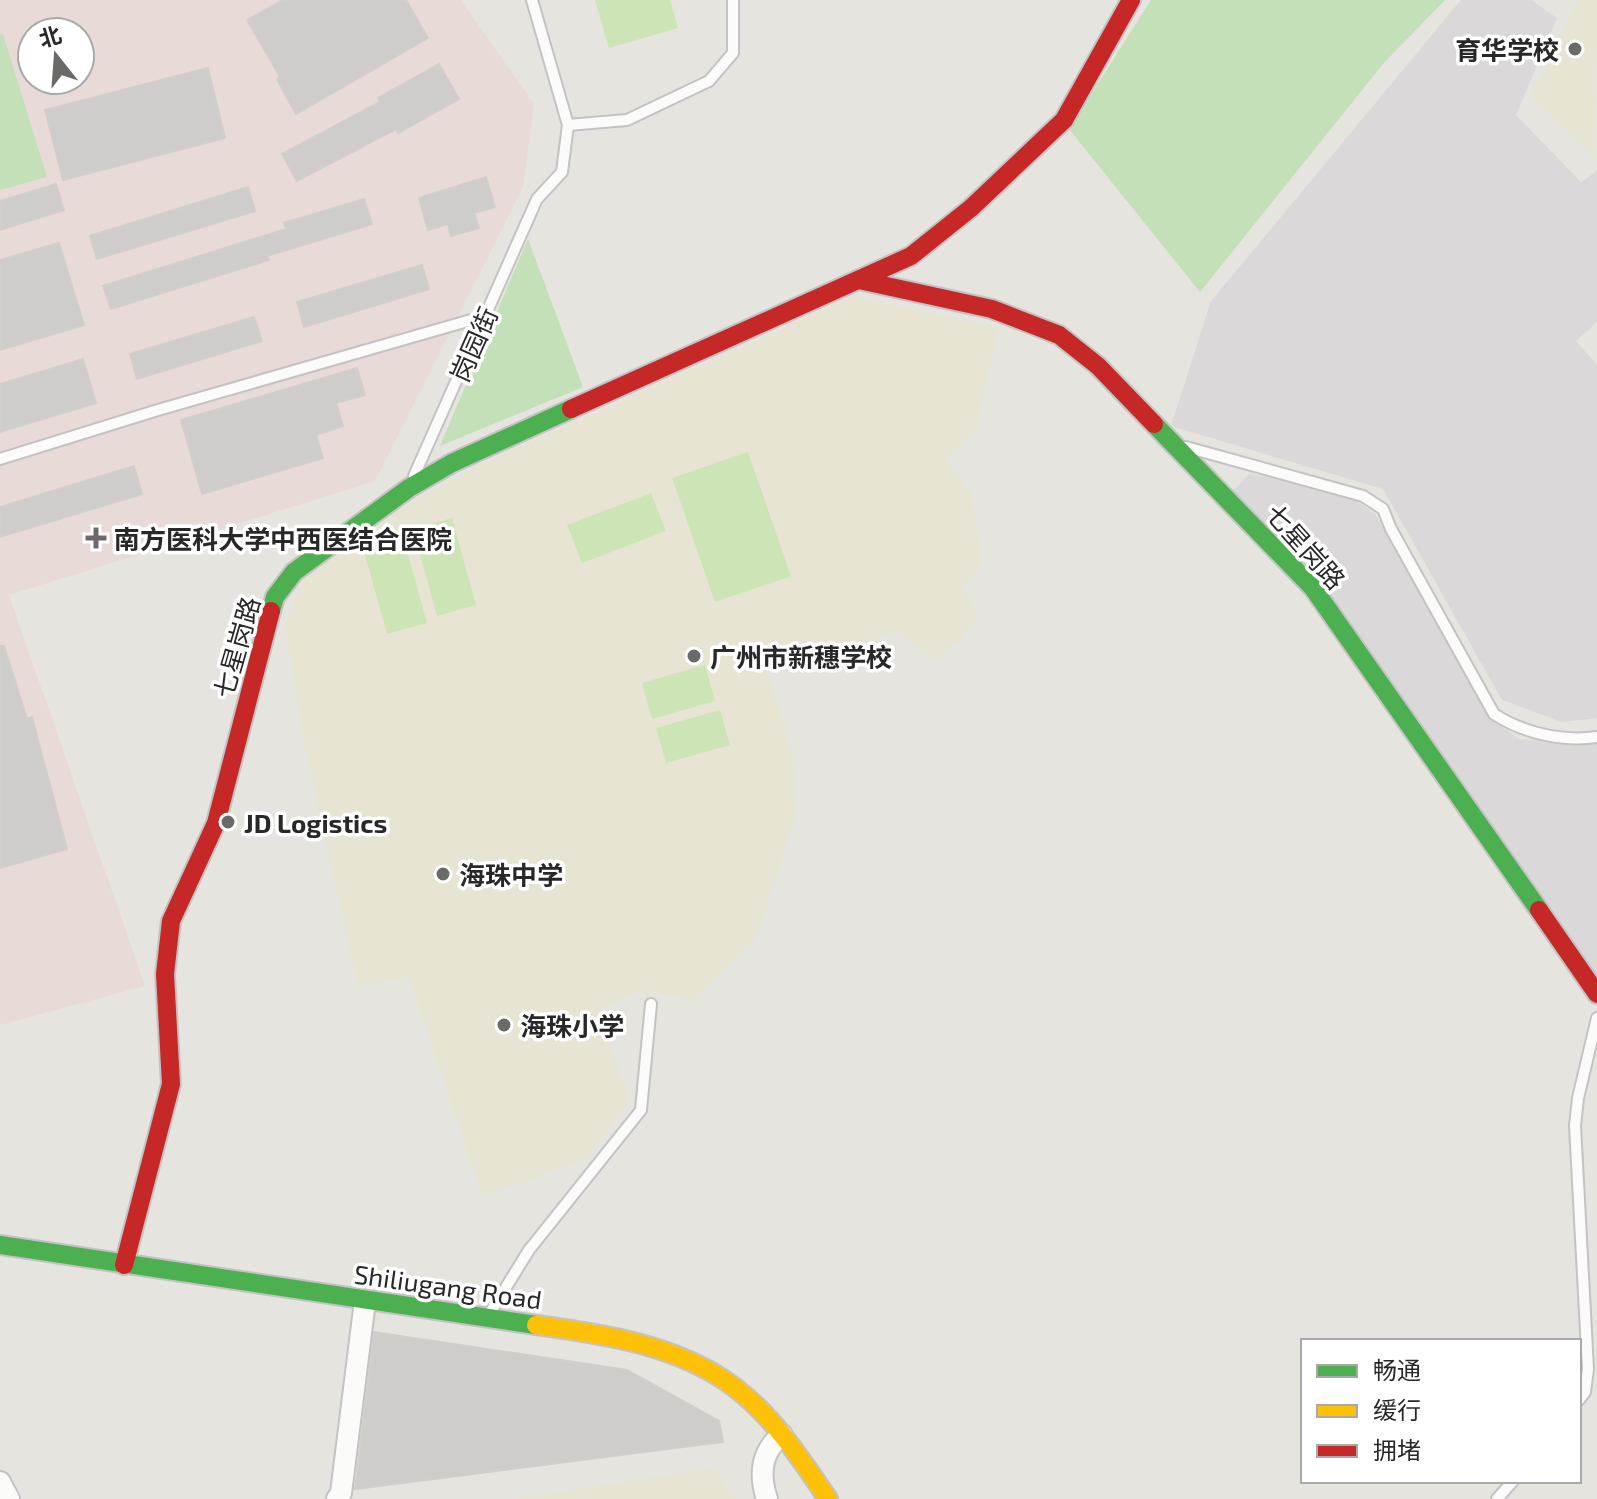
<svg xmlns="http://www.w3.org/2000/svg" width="1597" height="1499" font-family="'Exo 2','Noto Sans SC',sans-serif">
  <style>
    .industrial { fill: #dbd8d9 }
    .education { fill: #e8e4d3 }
    .medical { fill: #e8dad7; fill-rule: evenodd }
    .green { fill: #c4e0b9 }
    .pitch { fill: #cde4b6 }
    .building { fill: #cfcdc9; stroke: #d1cfca; stroke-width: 2 }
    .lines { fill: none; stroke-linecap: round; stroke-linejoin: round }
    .lane-casing { stroke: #c4c3c3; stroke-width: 14 }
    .street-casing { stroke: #c4c3c3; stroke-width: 24 }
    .fast-casing { stroke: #c4c3c3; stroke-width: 22 }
    .slow-casing { stroke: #c4c3c3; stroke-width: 22 }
    .jam-casing { stroke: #c4c3c3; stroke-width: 22 }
    .lane { stroke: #fbfbfa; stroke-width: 10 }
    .street { stroke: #fbfbfa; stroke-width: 20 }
    .fast { stroke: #4caf50; stroke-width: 18 }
    .slow { stroke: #ffc107; stroke-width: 18 }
    .jam { stroke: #c62828; stroke-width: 18 }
    .poi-dot { fill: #6a6a68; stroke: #fff; stroke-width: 3 }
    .labels { text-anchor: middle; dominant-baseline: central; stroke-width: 7; stroke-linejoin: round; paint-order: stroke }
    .poi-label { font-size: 26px; font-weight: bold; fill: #282828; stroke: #fff; text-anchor: start }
    .street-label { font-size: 26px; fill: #282828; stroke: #fff }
  </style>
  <rect width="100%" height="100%" fill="#e6e4de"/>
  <g class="industrial">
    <polygon points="1461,0 1531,0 1557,18 1516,115 1581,182 1597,171 1597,322 1576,341 1597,365 1597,718 1562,722 1502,700 1383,489 1171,426 1211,301"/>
    <polygon points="1249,474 1292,481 1353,498 1376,515 1492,720 1519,739 1597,743 1597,985 1231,493"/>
  </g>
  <g class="education">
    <polygon points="1578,0 1597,0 1596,158 1530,97"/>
    <polygon points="854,297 999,328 976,429 946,460 972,494 982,568 962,586 978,614 959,642 932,659 899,632 767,669 793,757 796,816 756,939 693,1000 641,990 599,1011 629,1100 587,1160 482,1196 409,977 358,986 304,744 285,624 305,576 396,510 503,454"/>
    <polygon points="712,1468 736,1499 516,1499"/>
  </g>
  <path class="medical" d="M0 0H461L534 104 523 187 375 481 9 595 145 986 0 1025ZM32 32H80V80H32Z"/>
  <g class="green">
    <polygon points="1151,0 1445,0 1383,64 1200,292 1069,129"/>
    <polygon points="3,34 47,177 0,190 0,35"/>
    <polygon points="528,239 583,387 440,446"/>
  </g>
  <g class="pitch">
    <polygon points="595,0 670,0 678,28 609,48"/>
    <polygon points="748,452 791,576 715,602 672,478"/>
    <polygon points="651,493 666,531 582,563 567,525"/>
    <polygon points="452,518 476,605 437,616 413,529"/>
    <polygon points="403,537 427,623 387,634 363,548"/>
    <polygon points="705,665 715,701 652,719 642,683"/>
    <polygon points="720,710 730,745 666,763 656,728"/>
  </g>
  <g class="building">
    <polygon points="283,0 406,0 428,38 296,114 277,79 280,77 247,20"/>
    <polygon points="439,64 459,99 398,133 396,129 297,181 282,154 380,102 378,98"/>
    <polygon points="208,68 225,138 63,180 45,110"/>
    <polygon points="486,177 495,207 474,213 479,228 451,236 448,224 428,230 419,198"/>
    <polygon points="56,184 64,210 0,230 0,201"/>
    <polygon points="248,187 255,211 97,259 90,236"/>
    <polygon points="364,199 372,224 267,256 269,260 111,309 103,286 286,229 284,223"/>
    <polygon points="59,243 84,325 0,350 0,260"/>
    <polygon points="422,265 429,289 304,327 297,302"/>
    <polygon points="254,317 262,341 137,379 130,354"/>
    <polygon points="83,359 96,403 0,432 0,384"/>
    <polygon points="357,368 365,395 336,403 343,426 316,435 323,458 202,494 181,420"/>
    <polygon points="134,466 142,494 0,537 0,507"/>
    <polygon points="0,646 4,646 27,719 32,717 67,849 0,868"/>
    <polygon points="374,1332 627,1370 719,1421 723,1442 355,1489"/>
  </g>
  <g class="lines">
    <defs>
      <g id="lane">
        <polyline points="568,125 627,120 709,81 733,53 733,0"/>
        <path d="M1186 447 1363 496 1383 509 1391 529 1494 714C1523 733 1563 742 1597 737"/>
        <polyline points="0,459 158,410 485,316"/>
        <polyline points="414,476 537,199 562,172 568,125 532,0"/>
        <polyline points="490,1313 529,1250 641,1110 651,1004"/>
        <polyline points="1579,1400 1585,1392 1588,1369 1575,1126 1578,1098 1597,1018"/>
        <polyline points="1497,1499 1513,1481"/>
      </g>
      <g id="street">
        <polyline points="0,1482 9,1499"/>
        <polyline points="337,1499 341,1493 365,1301"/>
        <path d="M767 1499C759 1475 761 1451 782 1435"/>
      </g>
      <g id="fast">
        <polyline points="1154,424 1313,588 1539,910"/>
        <polyline points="271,611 275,597 294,572 409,488 452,463 571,409"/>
        <polyline points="0,1245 536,1325"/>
      </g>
      <path id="slow" d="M536 1325C603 1334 679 1345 734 1387 773 1416 801 1459 828 1499"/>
      <g id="jam">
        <polyline points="859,280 992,309 1059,335 1098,366 1154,424"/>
        <polyline points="571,409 911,256 971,208 1064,120 1131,0"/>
        <polyline points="1539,910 1597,994"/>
        <polyline points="124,1265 171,1084 165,974 171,921 216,823 271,611"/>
      </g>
    </defs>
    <use href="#lane" class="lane-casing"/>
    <use href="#street" class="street-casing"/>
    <use href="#fast" class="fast-casing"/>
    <use href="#slow" class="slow-casing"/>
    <use href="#jam" class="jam-casing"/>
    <use href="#lane" class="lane"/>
    <use href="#street" class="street"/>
    <use href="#fast" class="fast"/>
    <use href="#slow" class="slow"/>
    <use href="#jam" class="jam"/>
  </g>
  <g class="poi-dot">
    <circle cx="1575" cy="49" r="8"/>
    <path d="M92 526h8v8h8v8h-8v8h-8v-8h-8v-8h8z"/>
    <circle cx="694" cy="656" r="8"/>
    <circle cx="228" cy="822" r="8"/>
    <circle cx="443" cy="874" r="8"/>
    <circle cx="504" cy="1025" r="8"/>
  </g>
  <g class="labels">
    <g class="poi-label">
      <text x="1559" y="49" text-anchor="end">育华学校</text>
      <text x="114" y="538">南方医科大学中西医结合医院</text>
      <text x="710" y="656">广州市新穗学校</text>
      <text x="244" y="822">JD Logistics</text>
      <text x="459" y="874">海珠中学</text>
      <text x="520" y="1025">海珠小学</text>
    </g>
    <g class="street-label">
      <text transform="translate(473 344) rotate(-66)">岗园街</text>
      <text transform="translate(1306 546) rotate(48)">七星岗路</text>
      <text transform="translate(236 647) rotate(-74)">七星岗路</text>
      <text transform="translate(448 1286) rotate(8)">Shiliugang Road</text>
    </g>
  </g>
  <rect x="1301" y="1339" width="280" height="144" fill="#ffffff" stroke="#a9a9a9" stroke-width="2"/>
  <rect x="1317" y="1365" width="40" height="12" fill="#4caf50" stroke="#a9a9a9" stroke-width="2"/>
  <text x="1373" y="1379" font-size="24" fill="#282828">畅通</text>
  <rect x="1317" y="1405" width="40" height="12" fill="#ffc107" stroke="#a9a9a9" stroke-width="2"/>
  <text x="1373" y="1419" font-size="24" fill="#282828">缓行</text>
  <rect x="1317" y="1445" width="40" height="12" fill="#c62828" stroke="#a9a9a9" stroke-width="2"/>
  <text x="1373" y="1459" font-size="24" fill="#282828">拥堵</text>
  <g transform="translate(56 56) rotate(343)"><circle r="38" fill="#ffffff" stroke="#a9a9a9" stroke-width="2"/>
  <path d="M0-6L14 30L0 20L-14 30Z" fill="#6a6a68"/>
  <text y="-12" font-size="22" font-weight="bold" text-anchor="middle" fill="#282828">北</text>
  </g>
</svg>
